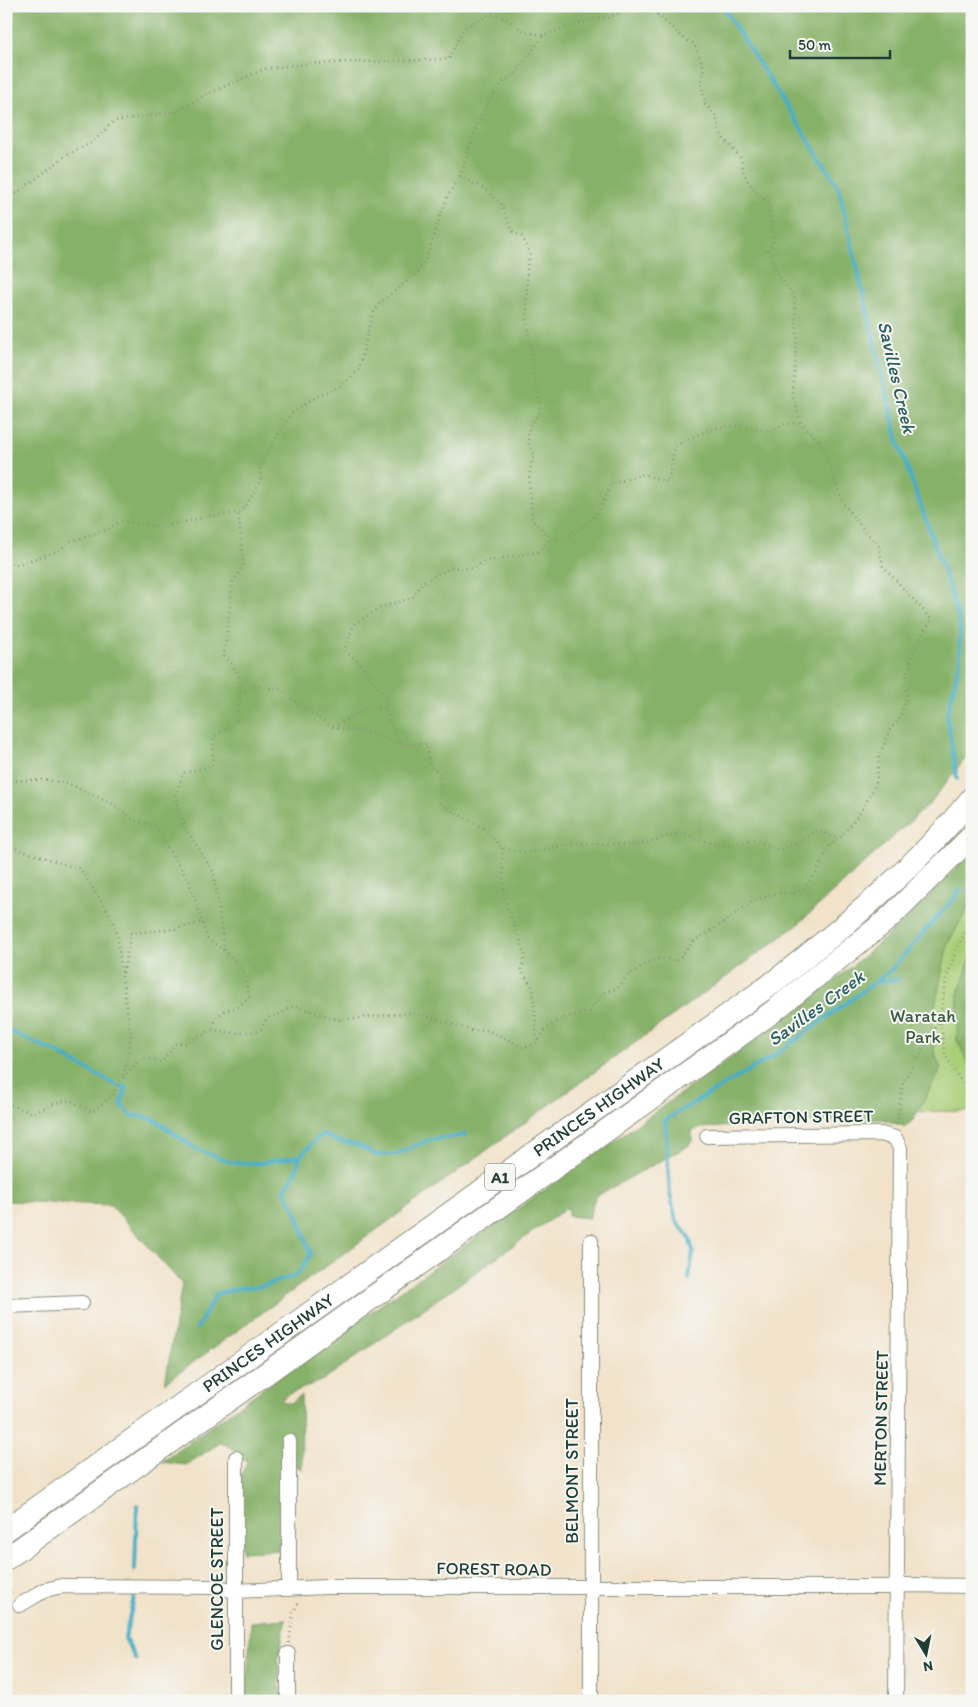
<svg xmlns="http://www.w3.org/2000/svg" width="978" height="1707" font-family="Itim,sans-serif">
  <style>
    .green { fill: #a9ce78; stroke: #648656 }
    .forest { fill: #86b168; stroke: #52774e }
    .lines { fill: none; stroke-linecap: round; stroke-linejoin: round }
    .stream { stroke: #46aec6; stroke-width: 4 }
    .minor-casing { stroke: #88907e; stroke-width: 16 }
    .trunk-casing { stroke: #88907e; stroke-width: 24 }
    .path { stroke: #88907e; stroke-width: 2.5; stroke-dasharray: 1 4; stroke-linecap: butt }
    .minor { stroke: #fff; stroke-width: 14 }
    .trunk { stroke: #fff; stroke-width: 22 }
    .labels { text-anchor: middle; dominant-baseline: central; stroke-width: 4; stroke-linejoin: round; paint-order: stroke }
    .shield { fill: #f6f6f2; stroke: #60746d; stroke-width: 1 }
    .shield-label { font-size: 16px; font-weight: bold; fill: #1f3d34 }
    .park-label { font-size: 18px; fill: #3b5a42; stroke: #f6f6f2 }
    .street-label { font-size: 18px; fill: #1f3d34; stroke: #f6f6f2 }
    .water-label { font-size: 19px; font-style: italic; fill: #2b5f60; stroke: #f6f6f2 }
  </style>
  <rect width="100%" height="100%" fill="#f6f6f2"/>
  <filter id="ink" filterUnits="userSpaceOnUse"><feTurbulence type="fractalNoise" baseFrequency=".02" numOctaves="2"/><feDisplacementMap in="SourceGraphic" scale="10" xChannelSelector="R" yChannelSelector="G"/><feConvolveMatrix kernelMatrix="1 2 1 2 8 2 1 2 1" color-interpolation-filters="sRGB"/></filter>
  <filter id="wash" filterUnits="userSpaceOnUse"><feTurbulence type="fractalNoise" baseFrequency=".0096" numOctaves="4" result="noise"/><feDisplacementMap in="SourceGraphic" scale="20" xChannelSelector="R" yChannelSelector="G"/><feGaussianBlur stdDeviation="1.12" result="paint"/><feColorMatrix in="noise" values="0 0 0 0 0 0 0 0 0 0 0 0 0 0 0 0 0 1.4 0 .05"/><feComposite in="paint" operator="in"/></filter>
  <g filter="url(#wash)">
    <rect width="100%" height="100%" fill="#f1e2c9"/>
    <polygon class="green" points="972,901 972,1111 877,1112 948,943"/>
    <g class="forest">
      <polygon points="6,6 972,6 972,750 930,803 795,927 165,1383 182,1284 111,1205 6,1201"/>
      <path d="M972 850V901L948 943 932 1020 934 1051 941 1069 913 1120 906 1127 882 1119 699 1128 692 1131V1141L688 1146 598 1195 594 1200 589 1218 568 1216V1207L323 1380 289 1394 280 1401 291 1403 301 1395 302 1470 293 1463V1430L286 1435 284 1550 242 1552 240 1477 248 1461C236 1458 235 1446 220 1443L186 1465 162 1462C321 1345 484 1233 645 1119 759 1037 880 958 972 850Z"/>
      <polygon points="972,955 972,1071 957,1040 958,994"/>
      <polygon points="286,1619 278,1661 282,1701 246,1701 251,1622"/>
    </g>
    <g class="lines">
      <g class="stream">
        <polyline points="722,6 838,186 898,442 942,565 960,624 960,659 947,716 957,779"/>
        <polyline points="878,982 898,979"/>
        <polyline points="6,1030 56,1052 118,1086 126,1087 121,1104 131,1115 154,1119 196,1149 233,1163 262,1163 300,1156 322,1134 337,1141 360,1146 376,1155 397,1154 429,1140 466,1135"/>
        <polyline points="689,1279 693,1251 689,1237 676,1221 670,1194 665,1120 775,1055 889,972 961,890"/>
        <polyline points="197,1328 216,1294 239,1288 260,1287 297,1275 311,1254 295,1209 284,1190 296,1172 300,1156"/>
        <polyline points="135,1570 137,1505"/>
        <polyline points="134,1597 125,1638 136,1660"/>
      </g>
    </g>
  </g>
  <g filter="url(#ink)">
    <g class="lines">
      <defs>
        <g id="minor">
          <polyline points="707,1136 881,1134 895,1138 900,1148 896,1701"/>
          <polyline points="591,1241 591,1701"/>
          <polyline points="6,1306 82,1303"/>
          <polyline points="289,1441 289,1589"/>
          <polyline points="20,1605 45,1590 62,1586 219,1587 235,1591 326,1587 889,1587 906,1585 972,1586"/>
          <polyline points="288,1654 288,1701"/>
          <polyline points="236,1701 236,1458"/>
        </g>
        <g id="trunk">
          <path id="s1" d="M6 1530 770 985C843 928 913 870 972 798"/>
          <polyline points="6,1559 771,1013 887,920 972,836"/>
        </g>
      </defs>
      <use href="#minor" class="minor-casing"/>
      <use href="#trunk" class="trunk-casing"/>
      <g class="path">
        <polyline points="963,6 972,21"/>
        <path d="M460 176 485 189 501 204 512 231 522 237 530 253 527 267V319L535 386 540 403 539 414 529 426 528 443 534 454 529 476 532 520 551 538 563 541C570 534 575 532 582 527 597 518 605 499 611 484L643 474 668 482 675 446C710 427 731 419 770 432L785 424 801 423"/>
        <polyline points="6,205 13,196 67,155 93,142 114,121 179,111 205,95 264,69 302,64 449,59 464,28 490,14 505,18 525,32 544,35"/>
        <polyline points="6,524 6,547"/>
        <polyline points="6,564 19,564 58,551 71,541 109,529 120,521 162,527 210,516 238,513 245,507 261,480 260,469 264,457 292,413 317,396 342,386 359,369 372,316 379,304 419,271 426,259 447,197 460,176 477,125 487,104 503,82 514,75 544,35 593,19 608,18 630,8 656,13 668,6"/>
        <polyline points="240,692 260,687 280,689 312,714 333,727 365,732 402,744 426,744 430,765 440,774 440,804 485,829 502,848 526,853 574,843 639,845 679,833 720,846 755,840 780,850 803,840 817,830 839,839"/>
        <polyline points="333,727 365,709 386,707"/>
        <polyline points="401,743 389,720 384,695 363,666 344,650 354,624 382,607 412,598 423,582 452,567 474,569 482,562 538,552 551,538"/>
        <polyline points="6,781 45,780 67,783 113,804 134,820 157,827 164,843 189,881 208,939 224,950 243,970 249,997 237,1008 225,1010 216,1018 212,1030"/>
        <polyline points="6,848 14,848 80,869 112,918 117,934 126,1006 131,1032 127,1063 122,1079"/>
        <polyline points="502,848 504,897 525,954 521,970 533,988 537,1041"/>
        <polyline points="972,919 956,950 946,980 940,1019 945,1054 965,1088 972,1093"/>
        <path d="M224 950 214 873 185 827 175 797 183 773 212 766 214 737 236 722C240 692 248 679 224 656L233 582 244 564 238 513"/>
        <polyline points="123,973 131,933 175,929 203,922"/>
        <path d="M6 1104 34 1113 53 1104 70 1100 92 1112 113 1095 121 1080 142 1058 162 1062 175 1044 186 1043 212 1030 234 1033 260 1031 267 1018 280 1014 293 1006 339 1020 408 1013 423 1015 473 1031 488 1030 524 1048 537 1043C547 1019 567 1017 590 1012L603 993 618 988 626 977 648 962 662 958 677 961 694 941 717 927 753 901 777 893 791 894 802 890 816 873 830 845 839 839 859 814 876 784 879 757 890 729 899 720 907 697 904 682 913 655 923 632 932 620 883 566 878 543 866 533 843 503 820 442 801 423 793 396 797 335 794 296 778 274 768 250 773 242 769 203C755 193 741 177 742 159L722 137 715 115 705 104 701 82 704 67 694 44 683 38 656 13"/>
        <polyline points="897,1124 903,1082 940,1020"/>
        <polyline points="6,1592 10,1591 13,1595"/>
        <polyline points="289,1643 293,1613 300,1600"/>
      </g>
      <use href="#minor" class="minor"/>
      <use href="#trunk" class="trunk"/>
    </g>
  </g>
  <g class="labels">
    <rect class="shield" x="485" y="1163.5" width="30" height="27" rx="4"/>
    <g class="shield-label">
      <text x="500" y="1177">A1</text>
    </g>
    <g class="park-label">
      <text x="923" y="1016">Waratah<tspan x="923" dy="21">Park</tspan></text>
    </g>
    <g class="street-label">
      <text stroke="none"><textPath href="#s1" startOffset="728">PRINCES HIGHWAY</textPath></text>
      <text transform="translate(801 1117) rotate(-1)">GRAFTON STREET</text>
      <text stroke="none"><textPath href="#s1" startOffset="322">PRINCES HIGHWAY</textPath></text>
      <text transform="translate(881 1418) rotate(-89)">MERTON STREET</text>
      <text transform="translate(572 1471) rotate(-90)">BELMONT STREET</text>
      <text transform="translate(494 1569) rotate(1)">FOREST ROAD</text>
      <text transform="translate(217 1579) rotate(-90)">GLENCOE STREET</text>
    </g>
    <g class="water-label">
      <text transform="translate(897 377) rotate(77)">Savilles Creek</text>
      <text transform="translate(816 1008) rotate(-36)">Savilles Creek</text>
    </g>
  </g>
  <rect width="978" height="1707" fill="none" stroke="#f6f6f2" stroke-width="25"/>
  <g transform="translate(926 1654) rotate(170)" stroke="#f6f6f2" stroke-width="4" paint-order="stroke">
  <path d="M0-4L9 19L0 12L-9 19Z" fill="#1f3d34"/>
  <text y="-8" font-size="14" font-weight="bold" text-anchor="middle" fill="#1f3d34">N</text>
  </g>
  <path d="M790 50v8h100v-8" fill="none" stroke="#1f3d34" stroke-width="2.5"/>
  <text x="798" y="50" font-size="15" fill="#1f3d34" stroke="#f6f6f2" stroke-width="4" paint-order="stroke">50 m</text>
</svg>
